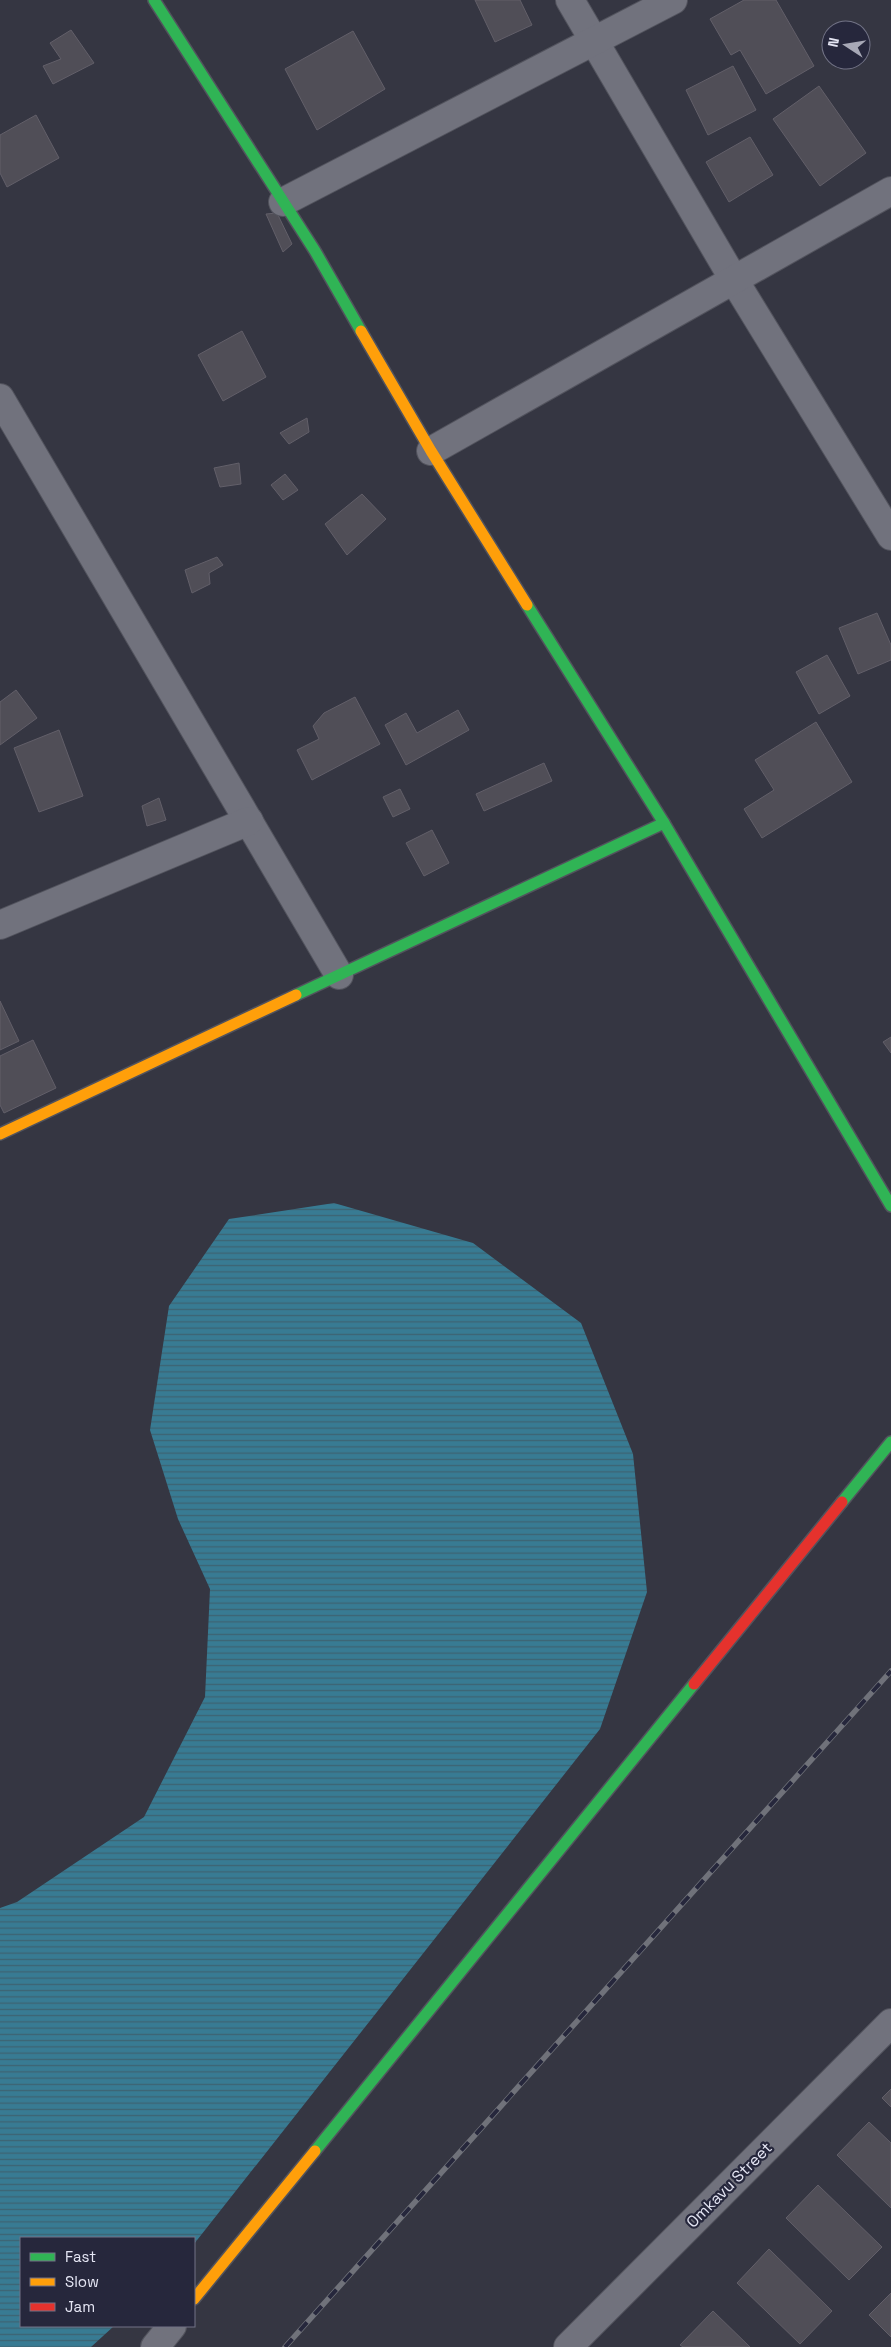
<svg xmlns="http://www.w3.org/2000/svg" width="891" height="2347" font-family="'Space Grotesk',sans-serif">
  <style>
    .water { fill: url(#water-rules) }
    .building { fill: #504e57; stroke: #625f69 }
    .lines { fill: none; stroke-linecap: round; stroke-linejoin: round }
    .street-casing { stroke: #52535d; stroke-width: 30 }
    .fast-casing { stroke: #52535d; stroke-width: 14 }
    .slow-casing { stroke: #52535d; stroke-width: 14 }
    .jam-casing { stroke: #52535d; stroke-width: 14 }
    .street { stroke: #71727d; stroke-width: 28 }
    .fast { stroke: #30b455; stroke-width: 11 }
    .slow { stroke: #ff9f0a; stroke-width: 11 }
    .jam { stroke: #e5322d; stroke-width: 11 }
    .rail-casing { stroke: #70727a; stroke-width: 5.5 }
    .rail { stroke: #26273c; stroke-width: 4; stroke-dasharray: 11; stroke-linecap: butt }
    .labels { text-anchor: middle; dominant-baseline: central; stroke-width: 4.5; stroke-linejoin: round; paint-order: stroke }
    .street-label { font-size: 16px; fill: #e5e6f4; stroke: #26273c }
  </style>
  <defs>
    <pattern id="water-rules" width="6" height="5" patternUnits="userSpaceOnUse" patternTransform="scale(1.25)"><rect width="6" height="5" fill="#387b93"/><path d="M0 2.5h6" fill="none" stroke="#3e6372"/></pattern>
  </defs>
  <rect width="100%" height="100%" fill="#353642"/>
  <polygon class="water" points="334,1203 473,1243 581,1323 633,1454 647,1592 600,1729 194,2244 194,2238 21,2238 21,2326 114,2326 91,2347 0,2347 0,1908 17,1902 144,1817 205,1697 210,1589 178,1519 150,1430 169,1306 229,1219"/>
  <g class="building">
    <polygon points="475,0 520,0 532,25 495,42"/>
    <polygon points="744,0 776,0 814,66 766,94 740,50 731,55 710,19"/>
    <polygon points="71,30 94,63 53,84 43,66 61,59 50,43"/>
    <polygon points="353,31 385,89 317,130 285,69"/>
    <polygon points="733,66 756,110 708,135 686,90"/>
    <polygon points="819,86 866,153 820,186 773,119"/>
    <polygon points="36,115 59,158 7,187 0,173 0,135"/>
    <polygon points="750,137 773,175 729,202 706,162"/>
    <polygon points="277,213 292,244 283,252 266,214"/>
    <polygon points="242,331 266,377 223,401 198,355"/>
    <polygon points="307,418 309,432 289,444 280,433"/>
    <polygon points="239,463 241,484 220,487 214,468"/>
    <polygon points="285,474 298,490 283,500 271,485"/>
    <polygon points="362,494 386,519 347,555 325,524"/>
    <polygon points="217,557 223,565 209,573 210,584 192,593 185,570"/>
    <polygon points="877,613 891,645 891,660 858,674 839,628"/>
    <polygon points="827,655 850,696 819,714 796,672"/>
    <polygon points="16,690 37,718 0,745 0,702"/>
    <polygon points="355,697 380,744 312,780 297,750 319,739 313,726 324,713"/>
    <polygon points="458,710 469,730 406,765 385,725 406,713 417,733"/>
    <polygon points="816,722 852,782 762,838 744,809 774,790 755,760"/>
    <polygon points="59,730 83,796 39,812 14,748"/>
    <polygon points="544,763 552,781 484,811 476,794"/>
    <polygon points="400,789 410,809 393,817 383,797"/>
    <polygon points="159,798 166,820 147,826 142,806"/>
    <polygon points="432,830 449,863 424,876 406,843"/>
    <polygon points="0,1001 19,1041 0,1050"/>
    <polygon points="891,1037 891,1053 883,1042"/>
    <polygon points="33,1040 56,1088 4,1113 0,1105 0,1056"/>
    <polygon points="891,2089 891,2107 882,2098"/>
    <polygon points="869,2122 891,2143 891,2208 837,2155"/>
    <polygon points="818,2185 882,2247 849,2280 786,2218"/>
    <polygon points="769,2249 832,2311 800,2344 737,2283"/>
    <polygon points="891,2293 891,2337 869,2315"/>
    <polygon points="713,2311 750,2347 683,2347 680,2345"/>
  </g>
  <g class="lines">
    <defs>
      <g id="street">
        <polyline points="570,0 734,280 891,536"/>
        <polyline points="283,202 673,0"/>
        <polyline points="0,398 339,975"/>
        <polyline points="431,451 891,191"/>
        <polyline points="0,925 249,821"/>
        <polyline points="155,2347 172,2326"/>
        <polyline points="568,2347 891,2023"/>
      </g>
      <g id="fast">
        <polyline points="154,0 315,251 361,331"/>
        <polyline points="527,605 664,823 891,1206"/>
        <polyline points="296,995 664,823"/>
        <polyline points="842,1502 891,1442"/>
        <polyline points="315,2151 694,1684"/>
      </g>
      <g id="slow">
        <polyline points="361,331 431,451 527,605"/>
        <polyline points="0,1134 296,995"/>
        <polyline points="194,2299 315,2151"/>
      </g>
      <polyline id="jam" points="694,1684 842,1502"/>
    </defs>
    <use href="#street" class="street-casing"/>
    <use href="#fast" class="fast-casing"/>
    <use href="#slow" class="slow-casing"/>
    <use href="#jam" class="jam-casing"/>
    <use href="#street" class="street"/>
    <use href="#fast" class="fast"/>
    <use href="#slow" class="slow"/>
    <use href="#jam" class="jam"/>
    <defs>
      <polyline id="rail" points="285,2347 891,1671"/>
    </defs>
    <use href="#rail" class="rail-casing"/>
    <use href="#rail" class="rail"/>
  </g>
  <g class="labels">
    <g class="street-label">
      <text transform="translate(729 2185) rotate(-45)">Omkavu Street</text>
    </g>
  </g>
  <rect x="20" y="2237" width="175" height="90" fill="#26273c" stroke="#727386"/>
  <rect x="30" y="2253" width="25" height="8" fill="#30b455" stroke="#727386"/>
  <text x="65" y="2262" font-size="15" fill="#e5e6f4">Fast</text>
  <rect x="30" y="2278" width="25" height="8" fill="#ff9f0a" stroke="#727386"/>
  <text x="65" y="2287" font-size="15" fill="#e5e6f4">Slow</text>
  <rect x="30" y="2303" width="25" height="8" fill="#e5322d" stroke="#727386"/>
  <text x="65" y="2312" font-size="15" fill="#e5e6f4">Jam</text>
  <g transform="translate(846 45) rotate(282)"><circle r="24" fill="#26273c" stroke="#727386"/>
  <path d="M0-4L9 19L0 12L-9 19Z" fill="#a7a8b6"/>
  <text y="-8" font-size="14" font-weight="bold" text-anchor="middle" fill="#e5e6f4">N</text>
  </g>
</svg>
